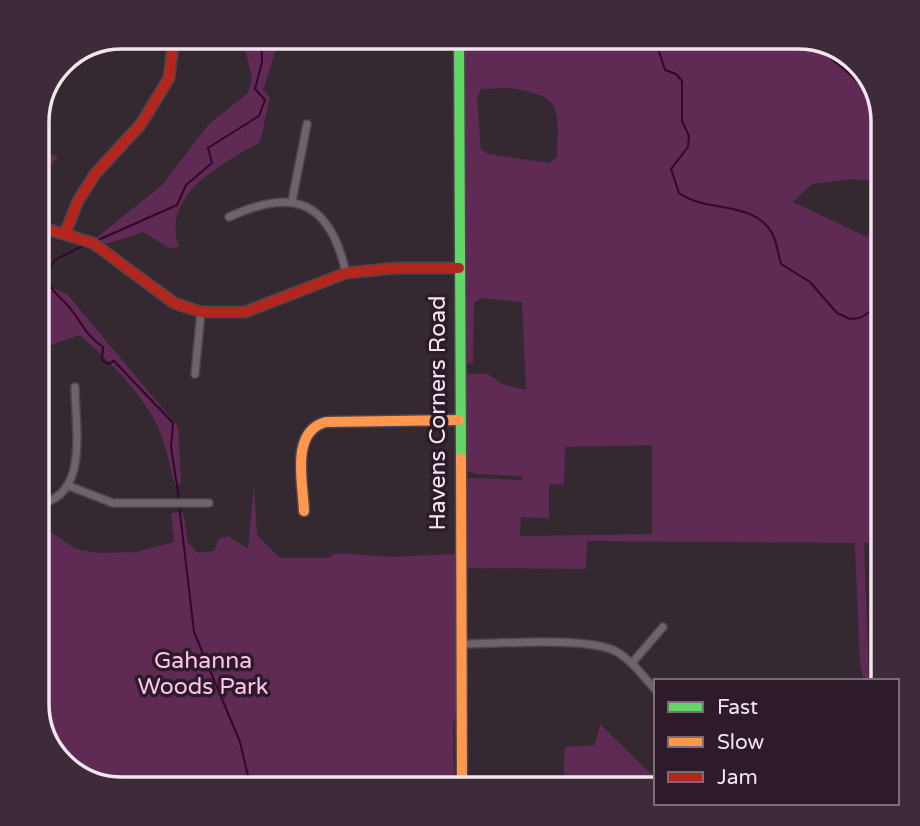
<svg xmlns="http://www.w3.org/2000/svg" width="920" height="826" font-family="'Varela Round',sans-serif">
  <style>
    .green { fill: #5f2b54; fill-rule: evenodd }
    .water { fill: #34062c }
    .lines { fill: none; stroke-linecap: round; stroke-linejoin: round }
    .stream { stroke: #34062c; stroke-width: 2 }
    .street-casing { stroke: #4e454c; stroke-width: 10 }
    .fast-casing { stroke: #4e454c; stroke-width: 13 }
    .slow-casing { stroke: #4e454c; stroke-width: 13 }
    .jam-casing { stroke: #4e454c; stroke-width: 13 }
    .street { stroke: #6c646a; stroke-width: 7 }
    .fast { stroke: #63d668; stroke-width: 10 }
    .slow { stroke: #ff974d; stroke-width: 10 }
    .jam { stroke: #b3261e; stroke-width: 10 }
    .labels { text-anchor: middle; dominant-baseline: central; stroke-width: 7; stroke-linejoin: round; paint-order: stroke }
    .street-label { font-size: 23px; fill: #f2e5ee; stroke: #2d1b29 }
    .park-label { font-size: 23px; fill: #fec3ee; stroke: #2d1b29 }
    .rim { fill: none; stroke: #f2e5ee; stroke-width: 3.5 }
  </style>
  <rect width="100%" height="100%" fill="#342931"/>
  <g class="green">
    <path d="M242 37H280L263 90 270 97 260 142C223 164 160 194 179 247L169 248 143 232 106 244 96 238 161 186 209 124 248 93 252 77Z"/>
    <path d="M464 37H788L808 42 852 77 875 101 883 122V182L853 179 812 184 793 202 867 237 880 215 883 217V315L879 327 883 335V367L877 368 879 412 871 422 880 488H883V542L864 543 869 681H864L860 664 855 543 587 541 586 569 464 568 465 481 469 478 521 480 522 476 477 474 465 470 466 374H488L502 384 526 390 522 302 482 298 474 302 473 363 466 364ZM510 88C564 97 558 107 557 157L549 163 488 154 481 149 477 98 481 89ZM652 445V534L520 536 521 517 549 518V484L564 485 565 447Z"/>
    <polygon points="37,153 58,156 45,175 37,175"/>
    <path d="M37 281 67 294 178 427 181 482 175 486C170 467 166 445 158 427 143 395 107 357 79 335L37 350Z"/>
    <polygon points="254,485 257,535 280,558 329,558 335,553 393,557 457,554 458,702 453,728 454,783 404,782 404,789 117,789 62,765 37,709 37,541 52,533 76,549 99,553 136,552 174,542 171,513 183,512 188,543 198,553 214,551 219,539 228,536 248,549"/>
    <polygon points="600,724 656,779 656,789 563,789 565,747 595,745"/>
  </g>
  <path class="water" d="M788 37H803L858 61 875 101C849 75 825 46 788 37Z"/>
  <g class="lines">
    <g class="stream">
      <path d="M626 37 633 41 655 39 665 70 676 74 682 81V121L689 136 688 147 671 169 679 193C706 213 753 200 772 233 777 242 778 254 781 264L810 282 837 313 850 319 860 318 883 303"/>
      <polyline points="98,240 177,205 186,185 212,163 208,148 259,116 265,100 255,89 262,62 261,37"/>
      <path d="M83 246 55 260 45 276C53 295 63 298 73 312 84 327 88 337 103 347L102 360 108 364 114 361 173 423 171 447 179 499"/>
      <polyline points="179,504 194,632 240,742 251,789"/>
    </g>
    <defs>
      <g id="street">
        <polyline points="55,79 68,57"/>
        <polyline points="292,201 307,124"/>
        <path d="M229 217C294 187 330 201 346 273"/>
        <polyline points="195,374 201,312"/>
        <polyline points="69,486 113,503 209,503"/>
        <path d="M37 504C90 498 75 426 75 387"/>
        <path d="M461 644C497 644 589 636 617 652 634 662 643 677 656 690"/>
        <polyline points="632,663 663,627"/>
        <polyline points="881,681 883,679"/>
      </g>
      <polyline id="fast" points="459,37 461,458"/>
      <g id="slow">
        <polyline points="461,458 462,789"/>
        <path d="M304 511C303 483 290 431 326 422L459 420"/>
      </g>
      <g id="jam">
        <polyline points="37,226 93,243 174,303 201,312 245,312 346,273 396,268 459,268"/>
        <polyline points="65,233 78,201 95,174 141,124 169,78 174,37"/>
      </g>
    </defs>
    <use href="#street" class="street-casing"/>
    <use href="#fast" class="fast-casing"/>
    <use href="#slow" class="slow-casing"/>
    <use href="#jam" class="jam-casing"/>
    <use href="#street" class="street"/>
    <use href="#fast" class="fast"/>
    <use href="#slow" class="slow"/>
    <use href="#jam" class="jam"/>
  </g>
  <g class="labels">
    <g class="street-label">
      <text transform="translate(438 413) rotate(-90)">Havens Corners Road</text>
    </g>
    <g class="park-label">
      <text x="203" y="661">Gahanna<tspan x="203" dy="26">Woods Park</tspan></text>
    </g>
  </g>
  <path d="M0 0H920V826H0ZM122 49H798A73 73 0 0 1 871 122V704A73 73 0 0 1 798 777H122A73 73 0 0 1 49 704V122A73 73 0 0 1 122 49Z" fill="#3d2b39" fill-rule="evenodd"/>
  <path class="rim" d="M122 49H798A73 73 0 0 1 871 122V704A73 73 0 0 1 798 777H122A73 73 0 0 1 49 704V122A73 73 0 0 1 122 49Z"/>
  <rect x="654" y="679" width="245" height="126" fill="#2d1b29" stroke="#7c6c78" stroke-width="2"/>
  <rect x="668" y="702" width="35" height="10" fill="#63d668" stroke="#7c6c78" stroke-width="2"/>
  <text x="717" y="714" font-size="21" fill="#f2e5ee">Fast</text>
  <rect x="668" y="737" width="35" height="10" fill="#ff974d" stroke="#7c6c78" stroke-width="2"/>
  <text x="717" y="749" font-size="21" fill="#f2e5ee">Slow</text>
  <rect x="668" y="772" width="35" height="10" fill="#b3261e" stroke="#7c6c78" stroke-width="2"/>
  <text x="717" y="784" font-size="21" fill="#f2e5ee">Jam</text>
</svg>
